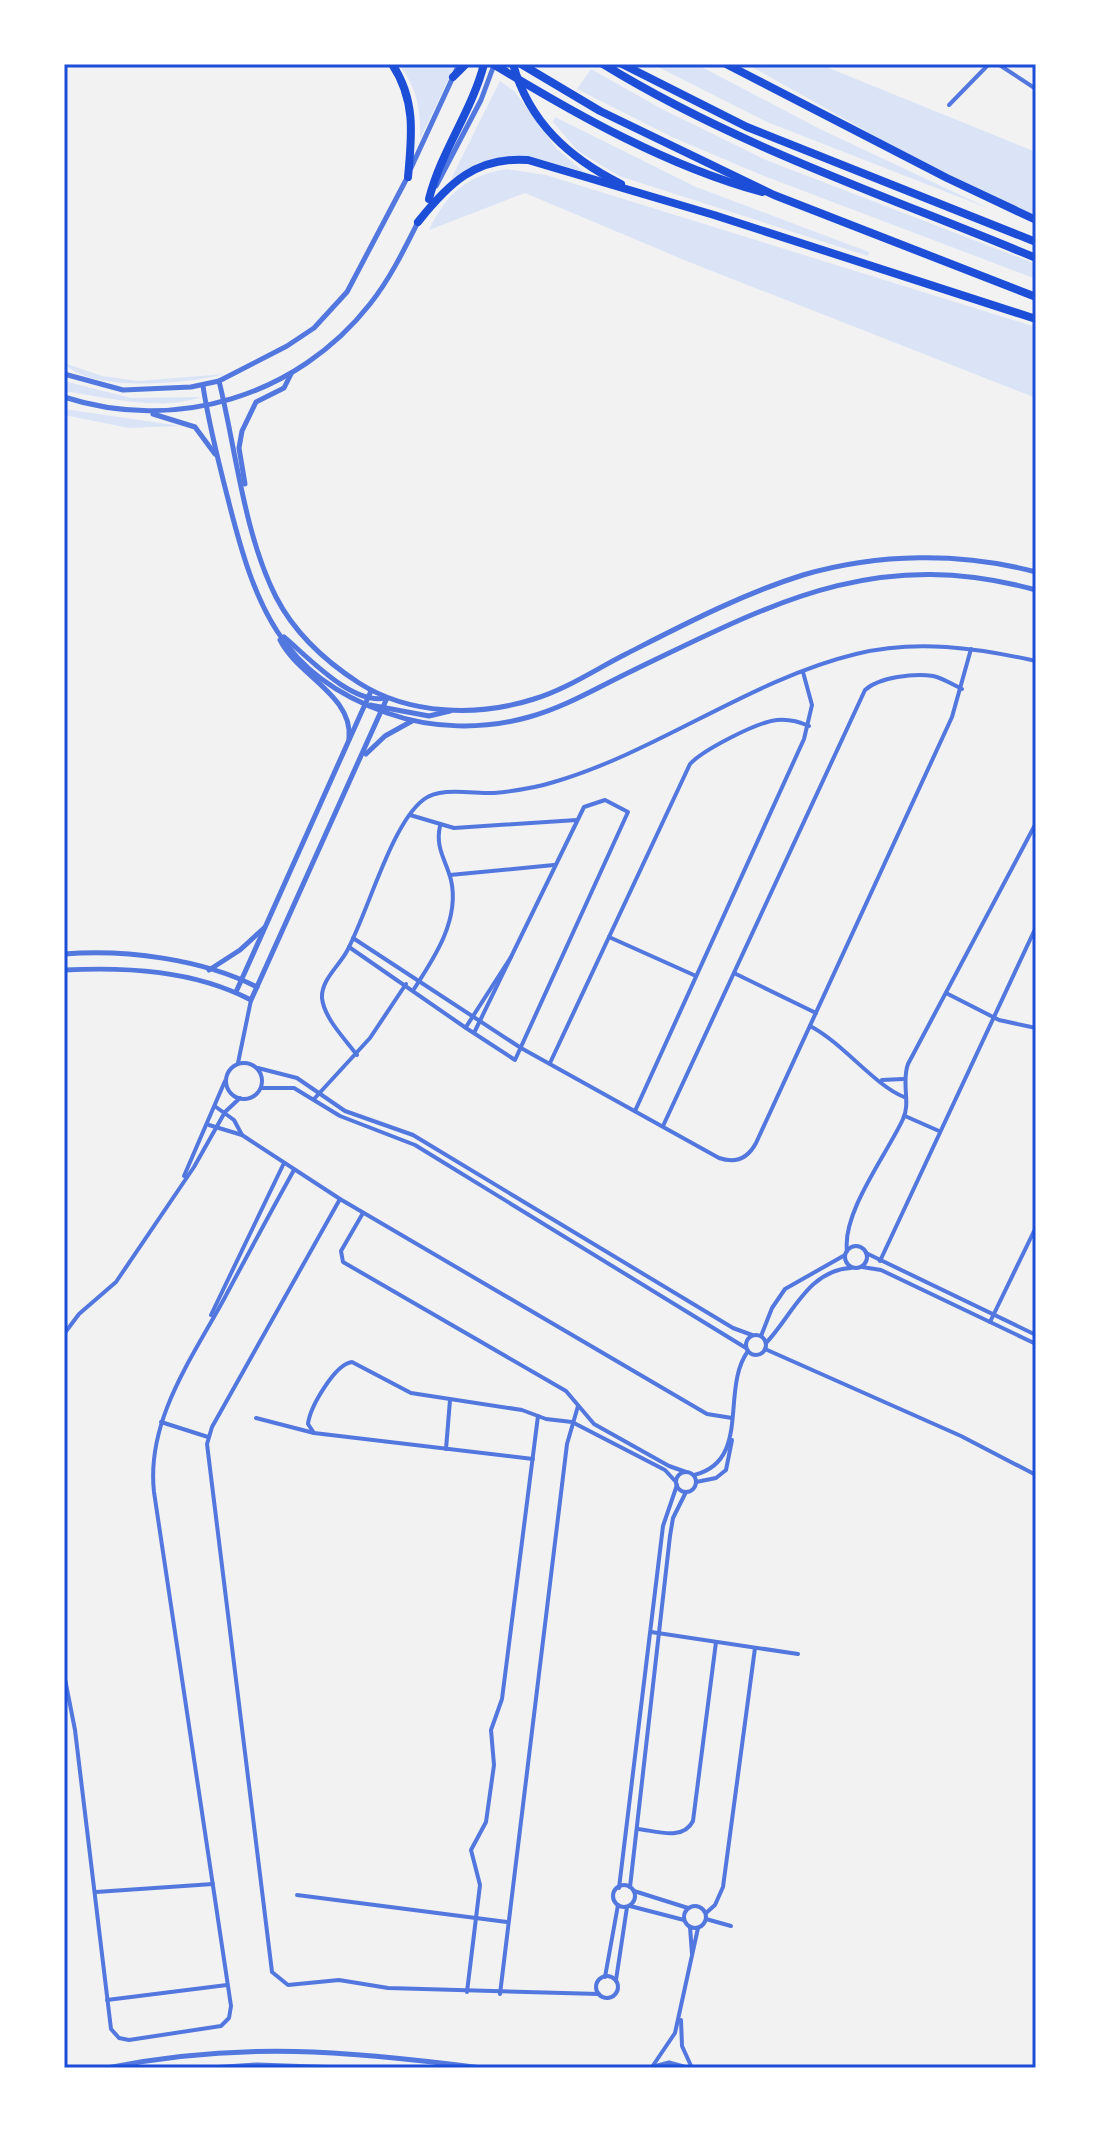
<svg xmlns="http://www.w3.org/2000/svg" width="1100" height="2132" font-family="'Fira Sans Condensed',sans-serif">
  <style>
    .green { fill: #dbe4f7 }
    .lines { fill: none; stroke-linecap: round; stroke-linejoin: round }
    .minor { stroke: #5277de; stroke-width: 4 }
    .tertiary { stroke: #5277de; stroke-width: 5 }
    .motorway { stroke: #1d4ed8; stroke-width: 8 }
    .neatline { fill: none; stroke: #1d4ed8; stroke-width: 3 }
  </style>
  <rect width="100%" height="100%" fill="#f2f2f2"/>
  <g class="green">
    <path d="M398 64H456L420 139C421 111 417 86 398 64Z"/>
    <polygon points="652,64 696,64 820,129 990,209 767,122"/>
    <polygon points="747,64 819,64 1036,152 1036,216 907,154"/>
    <polygon points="591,69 660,108 766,160 1036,264 1036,279 759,174 672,137 577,89"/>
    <path d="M500 81 515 92 557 149 584 172C530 156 501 147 451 179Z"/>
    <polygon points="555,117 696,187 869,252 868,256 619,176 578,151 553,122"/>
    <path d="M507 169 546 175 1036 327V398L689 262 525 193 429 230C446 194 467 175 507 169Z"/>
    <path d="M64 363 102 376 138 381 225 374C189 384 89 393 64 363Z"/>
    <path d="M64 381 131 398 201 397C159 412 106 397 64 391Z"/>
    <polygon points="64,409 181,426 129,428 64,415"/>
  </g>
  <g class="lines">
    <g class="minor">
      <polyline points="998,64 1036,89"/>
      <polyline points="949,105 989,64"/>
      <polyline points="410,815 454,828 577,820"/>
      <polyline points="450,875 554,865"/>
      <polyline points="609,937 696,976"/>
      <path d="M353 938 521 1048 719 1158C736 1164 748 1158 756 1143L952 717 971 649"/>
      <polyline points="349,947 466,1028 515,1060 628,812 605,800 584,807 474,1033"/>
      <polyline points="734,973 816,1013"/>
      <path d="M414 989C435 957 460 919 451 880 446 860 435 848 440 826"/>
      <polyline points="946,993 999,1020 1036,1028"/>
      <path d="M810 1026C843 1043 874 1085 904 1097"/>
      <polyline points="466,1027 511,957"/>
      <path d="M357 1055C345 1039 324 1018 322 998 321 980 339 966 347 951 368 912 391 825 423 800 440 786 474 794 494 793 514 791 535 788 554 782 657 752 752 679 856 654 916 639 977 648 1036 661"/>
      <circle cx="244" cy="1081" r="18"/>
      <polyline points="238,1063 251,1000"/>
      <path d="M550 1063 690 764C703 750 757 722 777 720 788 719 798 721 809 726"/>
      <polyline points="258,1068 297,1078 345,1111 413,1135 733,1328 752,1335"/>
      <polyline points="882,1080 903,1079"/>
      <polyline points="261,1088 294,1088 340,1116 415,1145 746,1348"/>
      <polyline points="314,1099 370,1038 406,984"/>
      <polyline points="216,1107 234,1120 242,1135"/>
      <polyline points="635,1111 804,739 812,705 803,672"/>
      <polyline points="905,1116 939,1131"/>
      <polyline points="209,1125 242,1135 340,1199 707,1414 732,1418"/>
      <path d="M663 1126 865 690C879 677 915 673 933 676 943 678 953 685 962 689"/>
      <polyline points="184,1176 225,1081"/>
      <polyline points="340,1199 212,1427 207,1444 272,1972 288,1985 339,1980 388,1988 599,1994"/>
      <polyline points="363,1213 341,1251 343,1262 566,1391 594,1424 669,1466 686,1472"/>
      <circle cx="856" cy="1257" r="11"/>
      <path d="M847 1251C842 1212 887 1154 903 1119 911 1103 901 1082 908 1064L1036 823"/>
      <polyline points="866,1253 1036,1335"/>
      <polyline points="880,1261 1036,927"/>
      <polyline points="862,1267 881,1270 1036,1344"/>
      <polyline points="211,1315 283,1165"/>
      <polyline points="990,1322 1036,1227"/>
      <polyline points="64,1334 79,1314 116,1282 194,1167 225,1112 240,1098"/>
      <circle cx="756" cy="1345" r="10"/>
      <polyline points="761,1336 772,1308 785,1289 845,1255"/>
      <path d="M766 1343C792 1316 808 1270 851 1268"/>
      <polyline points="765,1349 961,1436 1036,1475"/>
      <polyline points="256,1418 314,1433 533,1459"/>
      <polyline points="161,1422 208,1437"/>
      <path d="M314 1433 308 1424C310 1407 335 1364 352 1362L411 1393 522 1410 546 1419 572 1422 665 1470 676 1482"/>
      <polyline points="446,1449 450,1400"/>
      <circle cx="686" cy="1482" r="10"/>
      <path d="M694 1475C752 1461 720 1389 748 1351"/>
      <polyline points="696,1482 716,1478 726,1470 732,1440"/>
      <polyline points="651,1632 798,1654"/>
      <path d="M64 1674 75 1730 111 2029 119 2038 129 2040 221 2026 229 2018 231 2006 154 1492C146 1421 192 1358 224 1299 247 1256 270 1213 294 1170"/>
      <path d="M638 1829C657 1831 683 1841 693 1821L716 1642"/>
      <circle cx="624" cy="1896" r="11"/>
      <polyline points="630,1887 670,1536 673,1518 686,1492"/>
      <polyline points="619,1888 663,1526 677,1485"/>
      <polyline points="634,1891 688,1908"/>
      <polyline points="96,1892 213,1884"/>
      <polyline points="297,1895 507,1922"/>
      <circle cx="695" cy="1917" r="11"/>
      <polyline points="630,1906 684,1920"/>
      <polyline points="706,1913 715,1905 723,1887 755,1648"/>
      <polyline points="706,1919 731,1926"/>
      <polyline points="690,1927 692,1954"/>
      <circle cx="607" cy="1987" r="11"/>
      <polyline points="605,1977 618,1905"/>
      <polyline points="616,1980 627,1907"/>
      <polyline points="467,1992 480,1885 471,1850 486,1822 494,1765 491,1730 502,1699 538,1416"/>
      <polyline points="500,1994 567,1444 578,1406"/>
      <polyline points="107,2000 227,1985"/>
      <polyline points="681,2020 682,2046 692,2068"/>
      <polyline points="652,2067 675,2033 698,1928"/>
    </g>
    <g class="tertiary">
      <polyline points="411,168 459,64"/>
      <polyline points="436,186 481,100 494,65"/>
      <polyline points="64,374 123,390 191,387 219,381 287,346 314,328 347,292 407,178"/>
      <path d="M219 381C236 450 244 534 276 597 295 634 325 661 359 683 409 715 478 717 534 699 567 689 596 669 626 654 683 625 742 594 803 575 878 553 961 552 1036 572"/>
      <path d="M203 386C209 426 219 464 229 503 255 605 280 675 387 713 432 729 483 730 529 717 566 707 600 686 634 670 773 603 876 546 1036 590"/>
      <path d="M64 397C175 433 297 397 370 304 390 279 405 248 419 220"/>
      <polyline points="153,414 195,427 215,454"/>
      <polyline points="245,484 239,448 242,431 256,402 284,388 291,374"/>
      <path d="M284 637C308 657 352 705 385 698"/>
      <path d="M280 640C297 675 354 696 349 739"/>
      <polyline points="370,705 429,716 450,711"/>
      <polyline points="366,754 385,736 412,721"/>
      <path d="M64 954C125 949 202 959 257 987"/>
      <path d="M64 970C127 967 193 970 251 1000L387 698"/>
      <polyline points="209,970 240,950 264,928"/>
      <polyline points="236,992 371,691"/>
      <path d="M107 2068C241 2041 349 2051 482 2068"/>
      <polyline points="210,2068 257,2065 343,2068"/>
      <polyline points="650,2068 669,2063 687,2068"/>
    </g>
    <g class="motorway">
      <path d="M392 64C416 100 412 135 408 177"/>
      <path d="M493 64C577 115 667 166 762 192"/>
      <path d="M513 64C529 122 569 158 621 184"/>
      <polyline points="521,64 600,111 774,195 1036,297"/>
      <path d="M603 64C738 147 890 197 1036 258"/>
      <polyline points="622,64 747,127 1036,242"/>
      <polyline points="726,64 947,178 1036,220"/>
      <polyline points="453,77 466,64"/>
      <path d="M429 199C441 151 472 111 484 64"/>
      <path d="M418 222C448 184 476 156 528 160L714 215 1036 319"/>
    </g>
  </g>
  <rect width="1100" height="2132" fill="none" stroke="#ffffff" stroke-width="132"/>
  <rect x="66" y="66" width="968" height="2000" class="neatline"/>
</svg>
